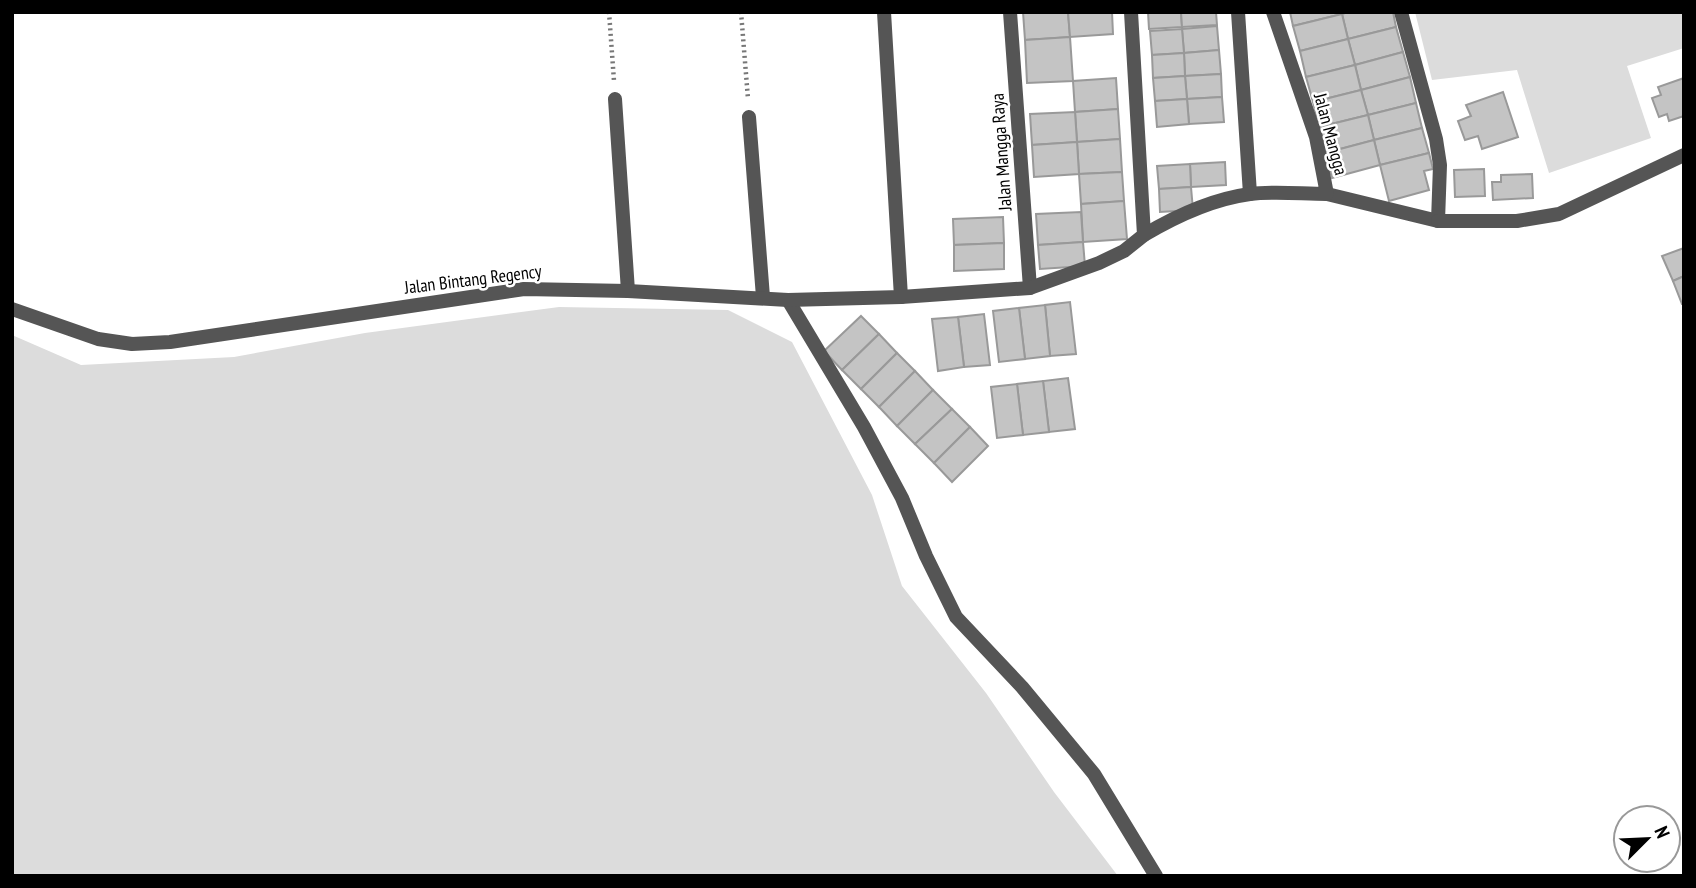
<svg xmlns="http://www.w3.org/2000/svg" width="1696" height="888" font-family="'PT Sans Narrow',sans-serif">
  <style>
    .green { fill: #dcdcdc }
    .building { fill: #c4c4c4; stroke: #999; stroke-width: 2 }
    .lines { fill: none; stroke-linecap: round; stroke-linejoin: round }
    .path { stroke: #777; stroke-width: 4.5; stroke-dasharray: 2 3.5; stroke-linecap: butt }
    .minor { stroke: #555; stroke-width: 14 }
    .labels { text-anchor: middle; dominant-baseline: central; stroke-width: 5; stroke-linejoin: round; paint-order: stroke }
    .street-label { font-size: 18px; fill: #000; stroke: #fff }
  </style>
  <rect width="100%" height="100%" fill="#fff"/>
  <g class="green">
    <polygon points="1415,12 1684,12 1684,48 1627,66 1651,138 1549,173 1517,70 1432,80"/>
    <polygon points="559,307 728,310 792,342 872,495 902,586 986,693 1054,792 1118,876 12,876 12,335 81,365 234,357 365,333"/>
  </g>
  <g class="building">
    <polygon points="1023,12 1068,12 1070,37 1025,40"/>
    <polygon points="1068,12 1112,12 1113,34 1070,37"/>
    <polygon points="1148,12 1181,12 1182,27 1149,29"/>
    <polygon points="1181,12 1216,12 1217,25 1182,27"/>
    <polygon points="1290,12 1342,12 1342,14 1293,26"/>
    <polygon points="1348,12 1393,12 1396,27 1348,39 1342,14"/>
    <polygon points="1342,14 1348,39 1300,51 1293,26"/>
    <polygon points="1217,26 1219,50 1184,53 1182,29"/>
    <polygon points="1396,27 1403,52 1355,65 1348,39"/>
    <polygon points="1182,29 1184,53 1152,55 1150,31"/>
    <polygon points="1070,37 1073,81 1027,83 1025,40"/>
    <polygon points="1348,39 1355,65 1306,77 1300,51"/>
    <polygon points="1219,50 1221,74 1185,76 1184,53"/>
    <polygon points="1403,52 1410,77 1361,90 1355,65"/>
    <polygon points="1184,53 1185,76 1153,78 1152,55"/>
    <polygon points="1355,65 1361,90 1313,102 1306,77"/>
    <polygon points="1221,74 1222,97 1187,99 1185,76"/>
    <polygon points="1185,76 1187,99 1155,101 1153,78"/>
    <polygon points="1410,77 1416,103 1368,115 1361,90"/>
    <polygon points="1116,78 1118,109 1075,112 1073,81"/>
    <polygon points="1684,78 1684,116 1669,121 1667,114 1659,117 1652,98 1661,95 1658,87"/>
    <polygon points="1361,90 1368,115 1319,127 1313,102"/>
    <polygon points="1503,92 1518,137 1482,149 1478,136 1465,140 1458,121 1471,116 1466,105"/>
    <polygon points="1222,97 1224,122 1189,124 1187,99"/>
    <polygon points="1187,99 1189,124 1157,127 1155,101"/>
    <polygon points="1416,103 1422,128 1374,140 1368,115"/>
    <polygon points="1118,109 1120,139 1077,142 1075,112"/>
    <polygon points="1075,112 1077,142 1032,145 1030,114"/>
    <polygon points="1368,115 1374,140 1325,153 1319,127"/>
    <polygon points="1422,128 1429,153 1380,165 1374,140"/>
    <polygon points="1120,139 1122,172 1079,174 1077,142"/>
    <polygon points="1374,140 1380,165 1332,178 1325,153"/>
    <polygon points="1077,142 1079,174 1034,177 1032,145"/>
    <polygon points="1429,153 1433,169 1424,171 1429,190 1389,201 1380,165"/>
    <polygon points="1225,162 1226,185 1191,187 1190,164"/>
    <polygon points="1190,164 1191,187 1159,189 1157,166"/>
    <polygon points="1484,169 1485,196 1455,197 1454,170"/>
    <polygon points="1122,172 1124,201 1081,204 1079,174"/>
    <polygon points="1532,174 1533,198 1493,200 1492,182 1501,182 1501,175"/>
    <polygon points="1191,187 1193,210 1160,212 1159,189"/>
    <polygon points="1124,201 1127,239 1083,242 1081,204"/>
    <polygon points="1081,212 1083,242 1038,245 1036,214"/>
    <polygon points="1003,217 1004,243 954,245 953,219"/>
    <polygon points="1083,242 1085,266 1040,269 1038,245"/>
    <polygon points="1004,243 1004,269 954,271 954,245"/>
    <polygon points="1684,248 1684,276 1673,281 1662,256"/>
    <polygon points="1684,276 1684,304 1682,304 1673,281"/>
    <polygon points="1070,302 1076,354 1050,356 1045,305"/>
    <polygon points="1045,305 1050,356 1025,359 1019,308"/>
    <polygon points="1019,308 1025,359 999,362 993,311"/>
    <polygon points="984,314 990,365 964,367 958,317"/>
    <polygon points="861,316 879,334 842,370 824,351"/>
    <polygon points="958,317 964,367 938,371 932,319"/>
    <polygon points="879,334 897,353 861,389 842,370"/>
    <polygon points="897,353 915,371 879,407 861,389"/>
    <polygon points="915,371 933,390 897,426 879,407"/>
    <polygon points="1068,378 1075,429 1049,432 1043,381"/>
    <polygon points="1043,381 1049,432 1023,435 1017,384"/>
    <polygon points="1017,384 1023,435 997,438 991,387"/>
    <polygon points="933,390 952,409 915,444 897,426"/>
    <polygon points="952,409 970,427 934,463 915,444"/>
    <polygon points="970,427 988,446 952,482 934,463"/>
  </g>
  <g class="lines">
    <g class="path">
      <polyline points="609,12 614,81"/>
      <polyline points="741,12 748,99"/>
    </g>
    <g class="minor">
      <polyline points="884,12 901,297"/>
      <polyline points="1010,12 1030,288"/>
      <polyline points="1238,12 1250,194"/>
      <polyline points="615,99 628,291"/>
      <polyline points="749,117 763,297"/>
      <polyline points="1327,194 1438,221 1440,165 1436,139 1401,12"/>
      <polyline points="1438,221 1517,221 1559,214 1684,155"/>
      <path d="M1144 235C1176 216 1213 199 1250 194 1275 191 1302 194 1327 194L1316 137 1273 12"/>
      <polyline points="788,300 864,427 902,498 926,556 956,617 1022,687 1094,774 1156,876"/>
      <polyline points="12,309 98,339 132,344 170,342 524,289 628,291 788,300 901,297 1030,288 1099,263 1124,251 1144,235 1131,12"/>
    </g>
  </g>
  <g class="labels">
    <g class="street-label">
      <text transform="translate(1331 134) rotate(75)">Jalan Mangga</text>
      <text transform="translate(1001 152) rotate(-94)">Jalan Mangga Raya</text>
      <text transform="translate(473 279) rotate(-7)">Jalan Bintang Regency</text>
    </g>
  </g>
  <rect width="1696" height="888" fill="none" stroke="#000000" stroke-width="28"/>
  <g transform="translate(1647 839) rotate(66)"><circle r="33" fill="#ffffff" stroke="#999999" stroke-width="2"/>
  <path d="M0-5L12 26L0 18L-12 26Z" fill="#000000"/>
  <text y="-10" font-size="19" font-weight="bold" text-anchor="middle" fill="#000000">N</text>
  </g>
</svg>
